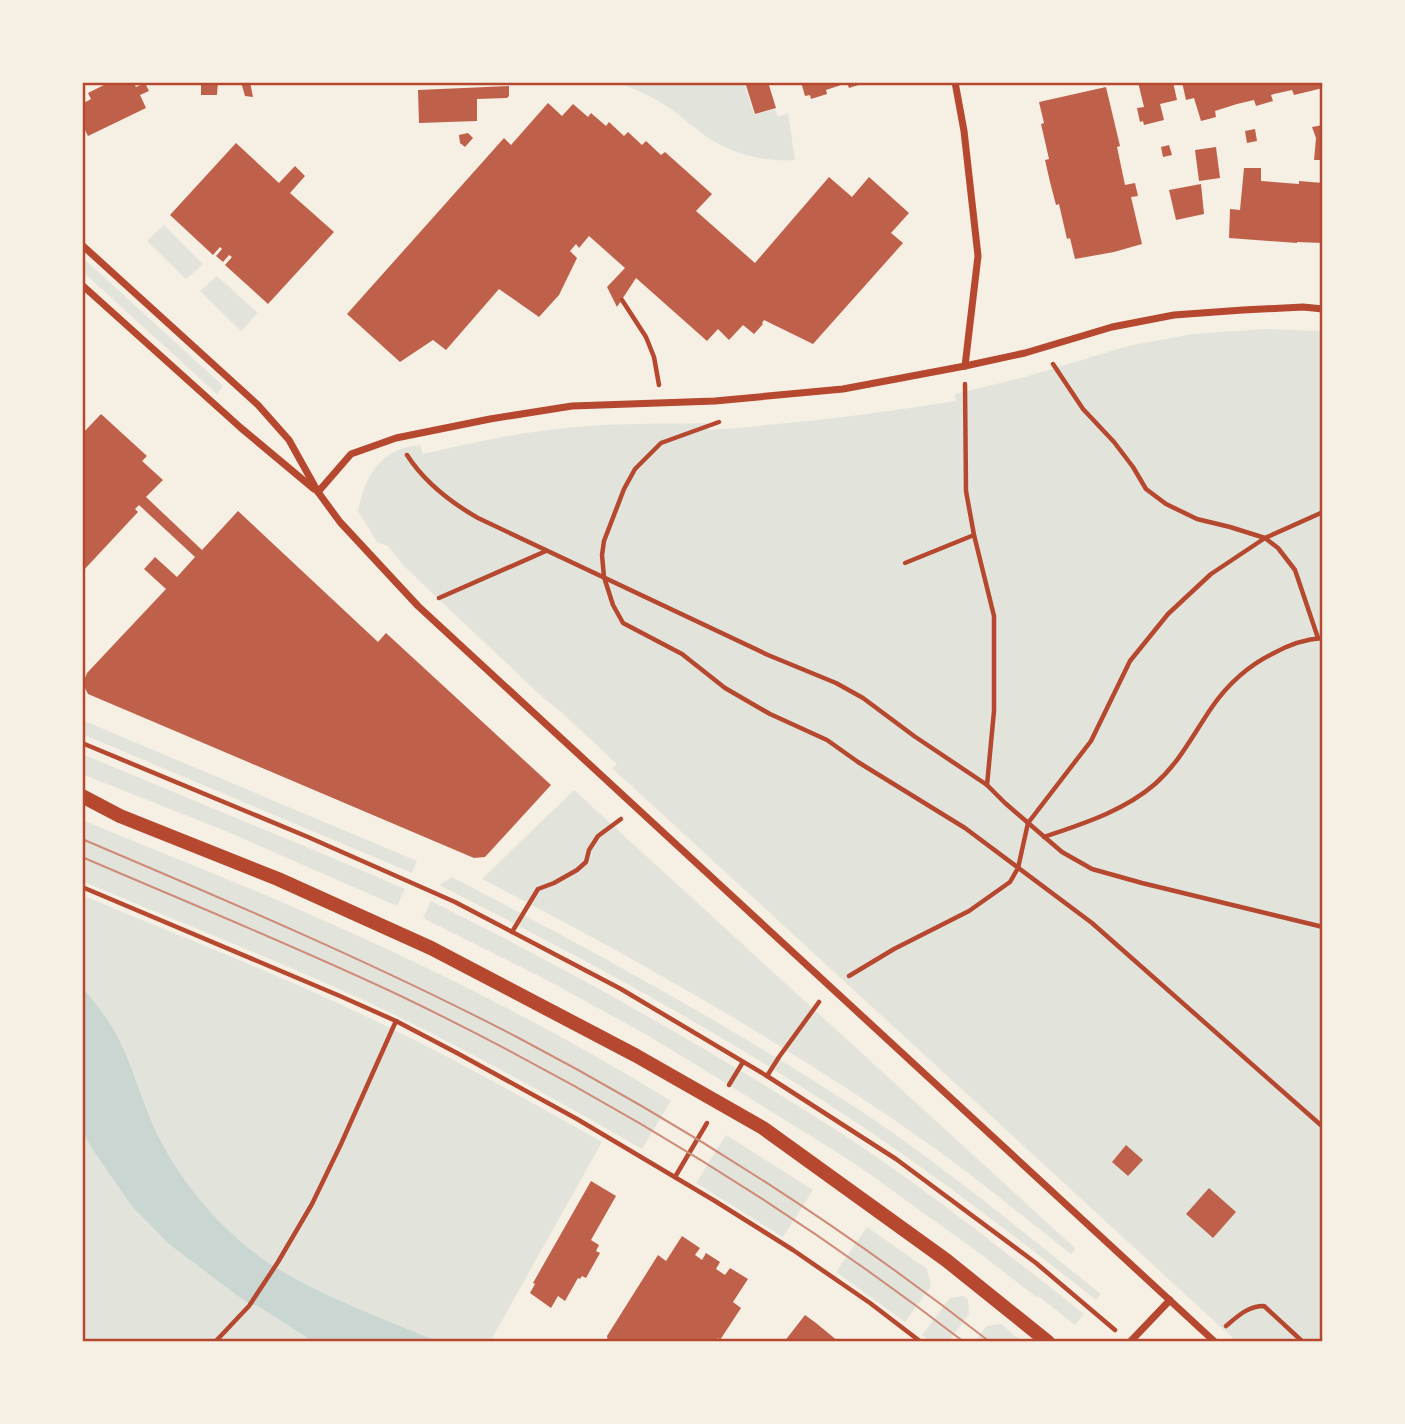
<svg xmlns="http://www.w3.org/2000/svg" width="1405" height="1424" font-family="'Open Sans',sans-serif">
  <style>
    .green { fill: #e2e4dc }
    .water { fill: #c9d6d2 }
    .building { fill: #bf614a }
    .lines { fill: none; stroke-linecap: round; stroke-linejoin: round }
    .path { stroke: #b5482f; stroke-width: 4.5 }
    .minor { stroke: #b5482f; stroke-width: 7 }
    .secondary { stroke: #b5482f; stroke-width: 14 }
    .tram { stroke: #cf8b77; stroke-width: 2 }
    .neatline { fill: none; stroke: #b5482f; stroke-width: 2.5 }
  </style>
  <rect width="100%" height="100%" fill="#f6efe4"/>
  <g class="green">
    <path d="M619 82H744L754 115 775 109 778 117 788 113 795 160C764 162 732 154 707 137 693 127 681 116 668 107 653 97 636 90 619 82Z"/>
    <polygon points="164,225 203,264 186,279 147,241"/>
    <polygon points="82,257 223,386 217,394 82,271"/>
    <polygon points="217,276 258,313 241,331 200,291"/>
    <path d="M1265 329 1323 331V1342H1237L612 768 617 764 561 712 538 693 432 593 402 564 388 546 377 542 358 511C363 486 373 460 399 450 405 447 413 446 420 445L423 454C478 441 532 430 589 426 628 423 668 424 708 423L709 430C792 424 874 414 956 401L955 394 1025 377 1128 346 1193 334Z"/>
    <polygon points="82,720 417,861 412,873 82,734"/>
    <polygon points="82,754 328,856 405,889 397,906 228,832 92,778 82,774"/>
    <path d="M574 790 1076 1249 1071 1254C1025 1218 980 1181 933 1147 790 1046 637 959 482 879Z"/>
    <path d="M82 820C152 849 224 877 293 907 423 963 551 1027 671 1101L642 1149C562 1103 482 1058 399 1017 296 967 188 926 82 881Z"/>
    <path d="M452 877C592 950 729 1025 861 1111 945 1167 1022 1231 1101 1294L1096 1300C1024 1243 951 1187 875 1135 737 1041 588 960 439 885Z"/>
    <path d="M82 895C184 938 287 977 386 1026 460 1062 531 1102 602 1142L490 1342H82Z"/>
    <path d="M431 901C542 956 650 1016 756 1080 793 1103 831 1126 868 1151 942 1202 1013 1258 1084 1314L1075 1325 1038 1296 1036 1297 982 1255 854 1163 703 1069 645 1034 547 980 423 918Z"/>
    <polygon points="726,1135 813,1190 783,1237 696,1183"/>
    <polygon points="867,1227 927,1269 931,1286 905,1322 836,1272"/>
    <polygon points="964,1296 968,1300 969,1314 948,1342 931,1342 922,1335 950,1298"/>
    <polygon points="1001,1324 1023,1342 974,1342 987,1326"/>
  </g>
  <path class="water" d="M82 987C94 1002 107 1017 116 1034 134 1067 142 1105 159 1138 185 1188 223 1232 270 1264 320 1296 384 1319 439 1342H314L258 1306 250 1304 238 1296 169 1244 131 1205 91 1147 82 1130Z"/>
  <g class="building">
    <polygon points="110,82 133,82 136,87 145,83 149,91 140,95 146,108 88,136 85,130 82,131 82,104 91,99 88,93"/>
    <polygon points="201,82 218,82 217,95 201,95"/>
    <polygon points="241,82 250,82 253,97 245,96"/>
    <polygon points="745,82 768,82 776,108 755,114"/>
    <polygon points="801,82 865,82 865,83 849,88 847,83 826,90 827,94 811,99 810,95 805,96"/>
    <polygon points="1138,82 1173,82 1177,100 1160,104 1164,120 1144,125 1143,121 1140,122 1137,108 1144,107"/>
    <polygon points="1182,82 1323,82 1323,88 1294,95 1292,90 1274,94 1271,95 1273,101 1256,106 1254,100 1237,104 1215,111 1216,117 1201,121 1194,98 1186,100"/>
    <polygon points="509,86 509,96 507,98 477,99 477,121 419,123 418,90"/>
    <polygon points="1106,87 1120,146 1117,147 1125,185 1135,183 1138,196 1131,197 1142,244 1114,252 1075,259 1070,238 1067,239 1059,204 1056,205 1050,182 1045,160 1049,159 1041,124 1044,123 1039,102"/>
    <polygon points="548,103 562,116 573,104 588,117 591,113 606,126 609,122 624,136 628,132 642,145 646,141 661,155 665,152 712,194 696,211 755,263 829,177 852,197 869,177 909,213 891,233 903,243 813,344 764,320 762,323 763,324 754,334 743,325 729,340 718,329 707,341 636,278 617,307 607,287 625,268 589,236 579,248 576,244 570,251 577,258 559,295 539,317 499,289 446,350 433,340 400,362 347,314 504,138 511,145"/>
    <polygon points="1323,125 1323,160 1314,160 1316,138 1312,127"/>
    <polygon points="1255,129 1257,141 1247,143 1245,131"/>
    <polygon points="468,133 473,138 465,147 460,143 459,135"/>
    <polygon points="236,143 279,183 295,166 305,176 290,193 334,232 268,304 225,265 232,257 229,255 223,262 216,256 222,249 220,247 213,255 170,215"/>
    <polygon points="1169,145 1172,155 1163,157 1161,147"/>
    <polygon points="1216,147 1220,178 1199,181 1195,150"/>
    <polygon points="1244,168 1261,168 1261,181 1299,184 1299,181 1323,183 1323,243 1297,242 1297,243 1229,238 1230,209 1240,210"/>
    <polygon points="1201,184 1204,214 1176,220 1169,190"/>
    <polygon points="101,414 147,456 142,461 163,480 146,497 202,550 238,511 378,642 386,633 551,785 485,857 474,858 88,694 84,686 84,681 87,673 166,589 144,569 145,568 155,557 177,577 195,557 139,505 135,509 138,512 82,572 82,434"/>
    <polygon points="1126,1145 1143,1160 1128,1176 1112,1162"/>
    <polygon points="591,1181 616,1196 591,1240 599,1245 596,1251 600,1253 586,1278 582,1276 580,1279 578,1278 565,1301 558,1296 551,1308 530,1293 535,1284 533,1283"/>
    <polygon points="1209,1188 1236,1212 1213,1238 1186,1214"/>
    <polygon points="682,1236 700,1248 695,1255 702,1260 706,1253 720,1262 716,1269 725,1275 730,1268 748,1279 733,1302 741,1308 720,1340 718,1338 715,1342 608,1342 607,1336 658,1255 666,1261"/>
    <polygon points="805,1315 816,1323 839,1342 784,1342"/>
  </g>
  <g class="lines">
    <g class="path">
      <polyline points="622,300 646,337 654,357 659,385"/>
      <polyline points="1053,364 1083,409 1114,442 1133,467 1146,489 1166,504 1197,519 1230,527 1265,538 1278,548 1295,570 1318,638"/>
      <polyline points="965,384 966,491 974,535 994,616 994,711 987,785"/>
      <polyline points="719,422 661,443 635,469 624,489 604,541 602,555 604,577 613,605 623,623 682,654 725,688 770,714 827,740 858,762 965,828 1092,923 1323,1127"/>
      <path d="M407 455C425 483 450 502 478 518L768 655 836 683 863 698 914 736 987 785 1005 803 1062 852 1092 869 1142 883 1323 927"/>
      <polyline points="905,563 974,535"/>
      <polyline points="439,598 546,551"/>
      <polyline points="82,743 308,837 455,902 621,989 767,1076 896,1159 1036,1263 1115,1330"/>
      <path d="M1044 837C1082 824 1124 811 1155 784 1180 762 1194 733 1212 707 1228 684 1248 666 1272 654 1288 645 1305 639 1323 638"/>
      <polyline points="82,887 340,996 396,1021 457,1053 577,1119 715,1201 793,1250 870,1303 921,1342"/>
      <polyline points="512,932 538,889 554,883 577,870 586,862 589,850 598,836 621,819"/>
      <polyline points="849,976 894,949 969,911 1010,882 1018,868 1028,823 1091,741 1130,661 1168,614 1211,574 1265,538 1323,512"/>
      <polyline points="767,1076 779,1057 819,1002"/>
      <polyline points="729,1085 743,1062"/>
      <polyline points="675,1177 707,1123"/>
      <path d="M1226 1326C1238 1316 1248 1306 1264 1306L1303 1342"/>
      <polyline points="215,1342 249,1306 278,1262 312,1204 341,1144 396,1021"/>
    </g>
    <g class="minor">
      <polyline points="955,82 964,131 978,256 965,366"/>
      <polyline points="82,245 258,405 289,440 318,492 340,522 418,606 1215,1342"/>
      <polyline points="82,285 241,428 314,489"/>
      <polyline points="318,492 351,454 396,438 490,419 572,406 715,401 843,389 965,366 1025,353 1112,327 1174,315 1243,310 1303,307 1323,309"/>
      <polyline points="1130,1342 1170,1300"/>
    </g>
    <polyline class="secondary" points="82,796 120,816 278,879 431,948 635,1055 763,1128 946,1260 1048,1342"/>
    <g class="tram">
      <path d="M82 839C228 901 374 963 515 1036 681 1123 842 1226 990 1342"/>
      <path d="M82 857C191 904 300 948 407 999 603 1094 792 1209 964 1342"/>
    </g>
  </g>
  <rect width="1405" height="1424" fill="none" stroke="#f6efe4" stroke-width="168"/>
  <rect x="84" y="84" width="1237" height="1256" class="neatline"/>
</svg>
